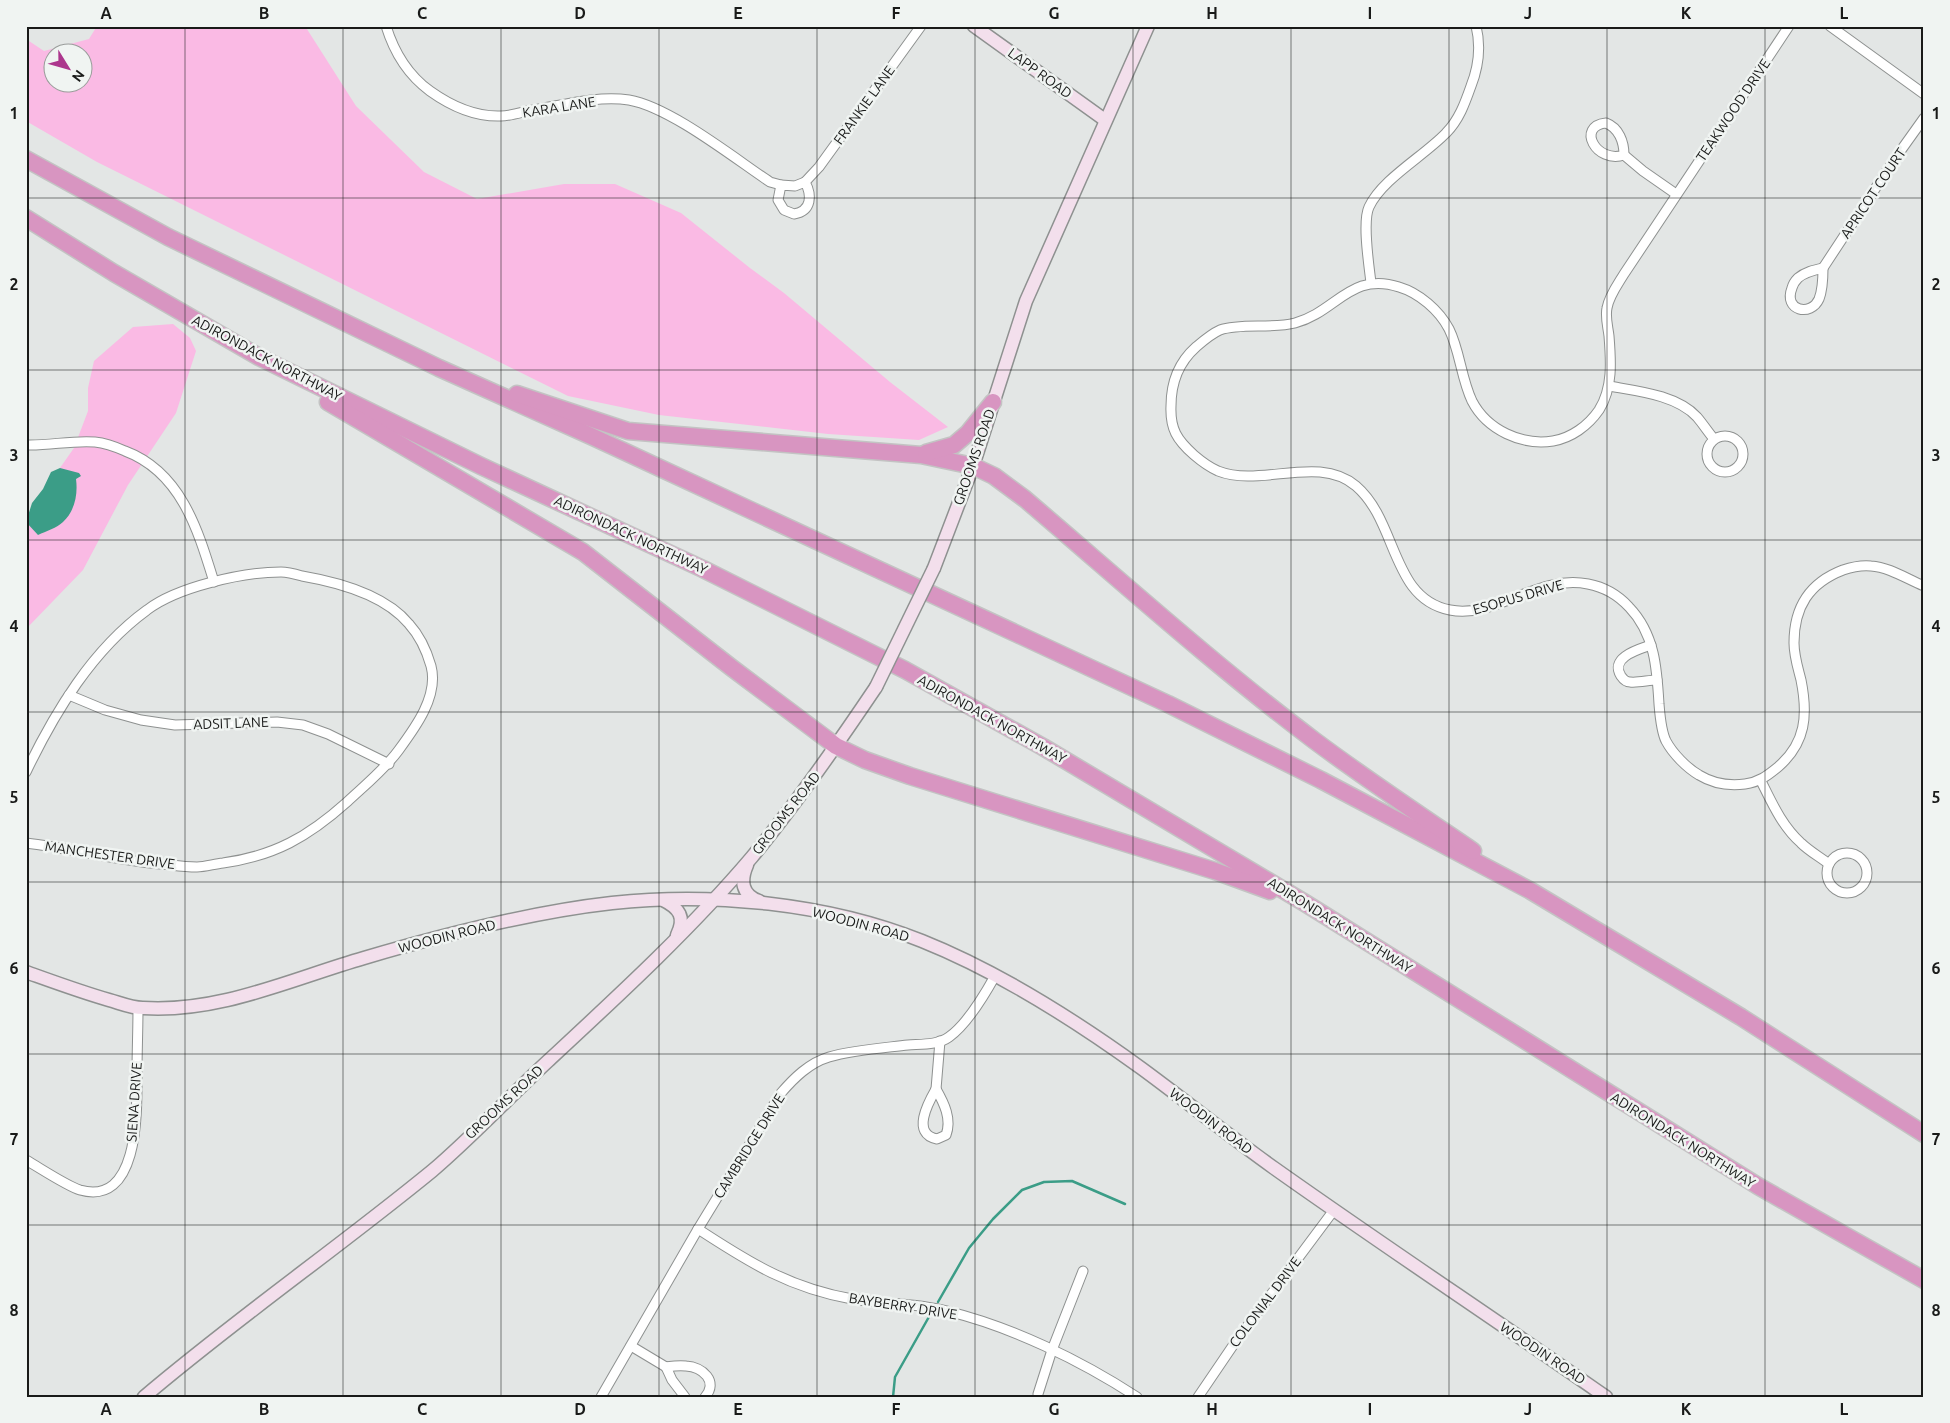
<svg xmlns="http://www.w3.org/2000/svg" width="1950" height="1423" font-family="Ubuntu,sans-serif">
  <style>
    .green { fill: #fabae4; fill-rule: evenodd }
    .water { fill: #3b9d87 }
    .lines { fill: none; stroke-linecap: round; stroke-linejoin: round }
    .stream { stroke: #3b9d87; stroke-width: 2.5 }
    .street-casing { stroke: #8e9190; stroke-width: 11 }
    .secondary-casing { stroke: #8e9190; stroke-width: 15 }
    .highway-casing { stroke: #c3c3c3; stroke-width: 19 }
    .street { stroke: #fff; stroke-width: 9 }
    .secondary { stroke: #f3dfec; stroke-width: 12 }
    .highway { stroke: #d895c1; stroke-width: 16 }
    .secondary-bridge-casing { stroke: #8e9190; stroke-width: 15; stroke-linecap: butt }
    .secondary-bridge { stroke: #f3dfec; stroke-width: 12 }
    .grid { fill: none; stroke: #191a19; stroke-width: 1; stroke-opacity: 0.55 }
    .labels { text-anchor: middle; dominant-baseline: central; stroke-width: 5; stroke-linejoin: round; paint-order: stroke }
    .street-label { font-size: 14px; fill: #191a19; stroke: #f0f4f2 }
    .neatline { fill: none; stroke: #191a19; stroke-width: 2 }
    .grid-label { font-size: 16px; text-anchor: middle; font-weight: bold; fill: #191a19 }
  </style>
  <rect width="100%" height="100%" fill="#e3e6e5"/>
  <g class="green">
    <path d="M97 26H305L356 106 424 172 477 199 564 184H615L681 213 750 268 784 293 890 382 948 427 919 440 828 434 659 415 568 396 97 162 26 121V39L44 51 89 39ZM52 52H82V82H52Z"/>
    <polygon points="173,324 190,338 196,351 176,413 128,485 83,570 26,629 26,529 55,475 74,448 88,411 88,388 94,361 133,327"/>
  </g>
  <path class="water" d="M60 468 79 473 81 476 76 479C78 494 75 511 63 522 57 528 46 531 38 535L26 522 32 503 43 489 51 472Z"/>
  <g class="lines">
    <g class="stream">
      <polyline points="938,1302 969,1248 993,1219 1022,1190 1044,1182 1072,1181 1125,1204"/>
      <polyline points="893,1397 895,1377 930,1315"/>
    </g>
    <defs>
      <g id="street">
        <path d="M386 26C394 52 408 75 430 91 451 106 475 117 501 116 509 116 519 113 527 111 560 106 596 95 629 100 670 107 734 158 770 182L781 185"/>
        <path d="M1789 26 1624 274C1618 284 1609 296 1607 308 1605 317 1608 327 1609 336 1611 361 1613 388 1599 410 1588 426 1571 438 1553 441 1522 446 1487 430 1472 401 1461 378 1460 351 1449 329 1439 310 1419 293 1399 287 1351 271 1336 312 1295 323 1271 329 1241 323 1220 330 1211 334 1203 341 1196 347 1178 363 1171 382 1171 406 1170 429 1177 440 1194 455 1201 461 1209 467 1218 471 1261 488 1318 454 1356 486 1398 522 1391 599 1450 610 1496 619 1537 574 1588 584 1604 587 1618 595 1629 607 1655 634 1657 669 1659 704 1660 716 1661 731 1666 741 1673 754 1687 768 1699 775 1712 783 1729 786 1745 784 1759 782 1767 776 1778 767 1806 743 1808 715 1801 680 1798 668 1794 656 1794 643 1794 607 1809 583 1843 570 1852 567 1861 565 1871 566 1889 567 1907 579 1924 586"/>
        <polyline points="1830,26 1924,94"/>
        <path d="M1606 123C1619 128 1624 142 1624 155 1596 164 1576 126 1606 123Z"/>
        <polyline points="1624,155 1643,171 1676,194"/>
        <polyline points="805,182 819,167 921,26"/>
        <path d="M805 182C812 195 812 211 794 214L784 210 778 200 781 185 795 186Z"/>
        <polyline points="1823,268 1894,160 1924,118"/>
        <path d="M1823 268C1823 278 1823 289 1819 299 1811 317 1783 311 1792 288 1793 284 1795 281 1798 278 1805 272 1814 270 1823 268Z"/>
        <path d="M1371 283C1369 265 1362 222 1369 207 1382 179 1424 156 1446 133 1459 120 1465 103 1471 86 1478 68 1481 46 1476 26"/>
        <path d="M1609 386C1637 391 1677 395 1697 417 1703 424 1708 432 1714 439"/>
        <circle cx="1725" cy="454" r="18"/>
        <path d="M26 445C49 446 72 440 95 442 105 443 116 447 125 451 181 472 198 530 214 582"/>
        <path d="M1651 645C1640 649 1609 657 1621 676 1623 679 1626 682 1630 682 1638 683 1649 680 1657 680"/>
        <polyline points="69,695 105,710 141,720 175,725 277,722 303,725 328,734 389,764"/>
        <path d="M26 772C55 712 92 650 147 610 177 587 243 572 281 572 288 572 295 574 302 576 337 582 385 595 409 624 419 635 427 652 431 666 439 696 415 728 398 751 384 770 364 786 347 802 308 837 274 856 223 863 214 864 205 867 197 867 188 867 179 866 171 865 122 862 75 849 26 843"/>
        <path d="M1761 781C1772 803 1782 826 1801 843 1809 851 1820 857 1829 864"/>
        <circle cx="1847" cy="873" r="20"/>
        <path d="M936 1089C944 1103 952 1119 946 1135L937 1139C911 1134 928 1103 936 1089Z"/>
        <polyline points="936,1089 940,1041"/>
        <path d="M26 1160C40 1168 67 1186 80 1190 140 1207 137 1109 137 1073 137 1051 138 1030 138 1008"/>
        <path d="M698 1229C750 1263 790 1288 852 1299 884 1304 916 1303 947 1311 1012 1327 1080 1360 1137 1397"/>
        <polyline points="631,1346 666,1367"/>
        <polyline points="1038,1394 1052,1350 1083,1271"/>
        <path d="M601 1397 698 1229 781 1093C794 1078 809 1063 829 1057 853 1050 883 1048 908 1045 922 1044 938 1045 949 1037 966 1025 985 994 995 976"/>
        <path d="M685 1397 672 1380 666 1367C673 1366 679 1365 686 1366 702 1367 719 1381 705 1397"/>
        <polyline points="1198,1397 1234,1344 1334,1210"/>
      </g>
      <g id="secondary">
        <polyline points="974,26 1105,120"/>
        <polyline points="934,568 973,466 1026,301 1148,26"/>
        <path d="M747 865C740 881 742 895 759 901"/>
        <path d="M663 900C679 908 686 917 677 935"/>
        <path d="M26 972C54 982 81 992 109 1000 120 1003 131 1008 143 1008 220 1013 291 979 364 958 442 935 531 912 612 903 712 892 827 903 922 941 997 971 1076 1021 1141 1068 1186 1101 1229 1136 1274 1168 1384 1246 1496 1320 1606 1397"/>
        <path d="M144 1397C237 1318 338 1248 432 1171 472 1137 509 1097 548 1061 617 997 691 929 752 857 797 803 837 745 876 687"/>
      </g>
      <g id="highway">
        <polyline points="26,159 168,237 439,368 591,436 1168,704 1321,780 1531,891 1741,1017 1924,1134"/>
        <polyline points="26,218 114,273 259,357 481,466 703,569 905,670 1043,747 1305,903 1758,1186 1924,1280"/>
        <path d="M517 394 628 431 921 455 973 466 994 476 1025 499C1120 580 1214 665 1315 741 1366 779 1420 815 1473 851"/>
        <polyline points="328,402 583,552 732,668 836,746 865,760 910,776 1215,871 1270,891"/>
        <polyline points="926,453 954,445 968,433 993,402"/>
      </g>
    </defs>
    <use href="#street" class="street-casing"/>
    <use href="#secondary" class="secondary-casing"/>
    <use href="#highway" class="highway-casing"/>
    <use href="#street" class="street"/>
    <use href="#secondary" class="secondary"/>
    <use href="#highway" class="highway"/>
    <defs>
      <polyline id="secondary-bridge" points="876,687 934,568"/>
    </defs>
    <use href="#secondary-bridge" class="secondary-bridge-casing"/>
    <use href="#secondary-bridge" class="secondary-bridge"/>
  </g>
  <path class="grid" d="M185 26V1397M343 26V1397M501 26V1397M659 26V1397M817 26V1397M975 26V1397M1133 26V1397M1291 26V1397M1449 26V1397M1607 26V1397M1765 26V1397M26 198H1924M26 370H1924M26 540H1924M26 712H1924M26 882H1924M26 1054H1924M26 1225H1924"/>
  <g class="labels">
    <g class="street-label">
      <text transform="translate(1040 73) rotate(36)">LAPP ROAD</text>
      <text transform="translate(864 105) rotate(-54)">FRANKIE LANE</text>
      <text transform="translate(559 107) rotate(-9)">KARA LANE</text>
      <text transform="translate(1733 110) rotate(-56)">TEAKWOOD DRIVE</text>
      <text transform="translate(1873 193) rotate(-56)">APRICOT COURT</text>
      <text transform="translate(267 358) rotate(28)">ADIRONDACK NORTHWAY</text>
      <text transform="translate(974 457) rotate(-71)">GROOMS ROAD</text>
      <text transform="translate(631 535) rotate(25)">ADIRONDACK NORTHWAY</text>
      <text transform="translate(1518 597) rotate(-16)">ESOPUS DRIVE</text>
      <text transform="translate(992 719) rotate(29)">ADIRONDACK NORTHWAY</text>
      <text transform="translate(231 723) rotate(-2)">ADSIT LANE</text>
      <text transform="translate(786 813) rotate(-52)">GROOMS ROAD</text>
      <text transform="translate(110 855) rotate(8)">MANCHESTER DRIVE</text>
      <text transform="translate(861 924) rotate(15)">WOODIN ROAD</text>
      <text transform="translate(1340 925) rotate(32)">ADIRONDACK NORTHWAY</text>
      <text transform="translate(447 936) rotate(-14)">WOODIN ROAD</text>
      <text transform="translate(134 1102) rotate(-86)">SIENA DRIVE</text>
      <text transform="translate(504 1102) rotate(-43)">GROOMS ROAD</text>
      <text transform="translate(1211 1121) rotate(37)">WOODIN ROAD</text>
      <text transform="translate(1683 1140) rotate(32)">ADIRONDACK NORTHWAY</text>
      <text transform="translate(749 1146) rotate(-58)">CAMBRIDGE DRIVE</text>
      <text transform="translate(1265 1302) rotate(-53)">COLONIAL DRIVE</text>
      <text transform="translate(903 1306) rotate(9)">BAYBERRY DRIVE</text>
      <text transform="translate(1543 1353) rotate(34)">WOODIN ROAD</text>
    </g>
  </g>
  <rect width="1950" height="1423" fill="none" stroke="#f0f4f2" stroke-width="55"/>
  <g transform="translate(68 68) rotate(127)"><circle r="24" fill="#f0f4f2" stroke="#9a9d9b"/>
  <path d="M0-4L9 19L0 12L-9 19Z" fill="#ac368d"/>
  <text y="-8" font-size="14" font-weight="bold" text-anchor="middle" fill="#191a19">N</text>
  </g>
  <rect x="28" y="28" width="1894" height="1368" class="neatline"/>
  <g class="grid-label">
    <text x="106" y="19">A</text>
    <text x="264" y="19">B</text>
    <text x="422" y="19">C</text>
    <text x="580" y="19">D</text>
    <text x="738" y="19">E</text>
    <text x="896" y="19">F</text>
    <text x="1054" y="19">G</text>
    <text x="1212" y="19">H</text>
    <text x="1370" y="19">I</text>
    <text x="1528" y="19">J</text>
    <text x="1686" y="19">K</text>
    <text x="1844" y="19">L</text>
    <text x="14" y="119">1</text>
    <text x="1936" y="119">1</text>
    <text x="14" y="290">2</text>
    <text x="1936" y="290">2</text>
    <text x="14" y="461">3</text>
    <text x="1936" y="461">3</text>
    <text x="14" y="632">4</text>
    <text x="1936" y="632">4</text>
    <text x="14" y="803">5</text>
    <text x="1936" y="803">5</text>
    <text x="14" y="974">6</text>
    <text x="1936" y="974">6</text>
    <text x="14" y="1145">7</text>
    <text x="1936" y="1145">7</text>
    <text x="14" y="1316">8</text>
    <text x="1936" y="1316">8</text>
    <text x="106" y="1415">A</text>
    <text x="264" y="1415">B</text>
    <text x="422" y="1415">C</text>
    <text x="580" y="1415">D</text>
    <text x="738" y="1415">E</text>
    <text x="896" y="1415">F</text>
    <text x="1054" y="1415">G</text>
    <text x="1212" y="1415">H</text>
    <text x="1370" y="1415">I</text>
    <text x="1528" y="1415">J</text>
    <text x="1686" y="1415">K</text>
    <text x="1844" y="1415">L</text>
  </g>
</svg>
